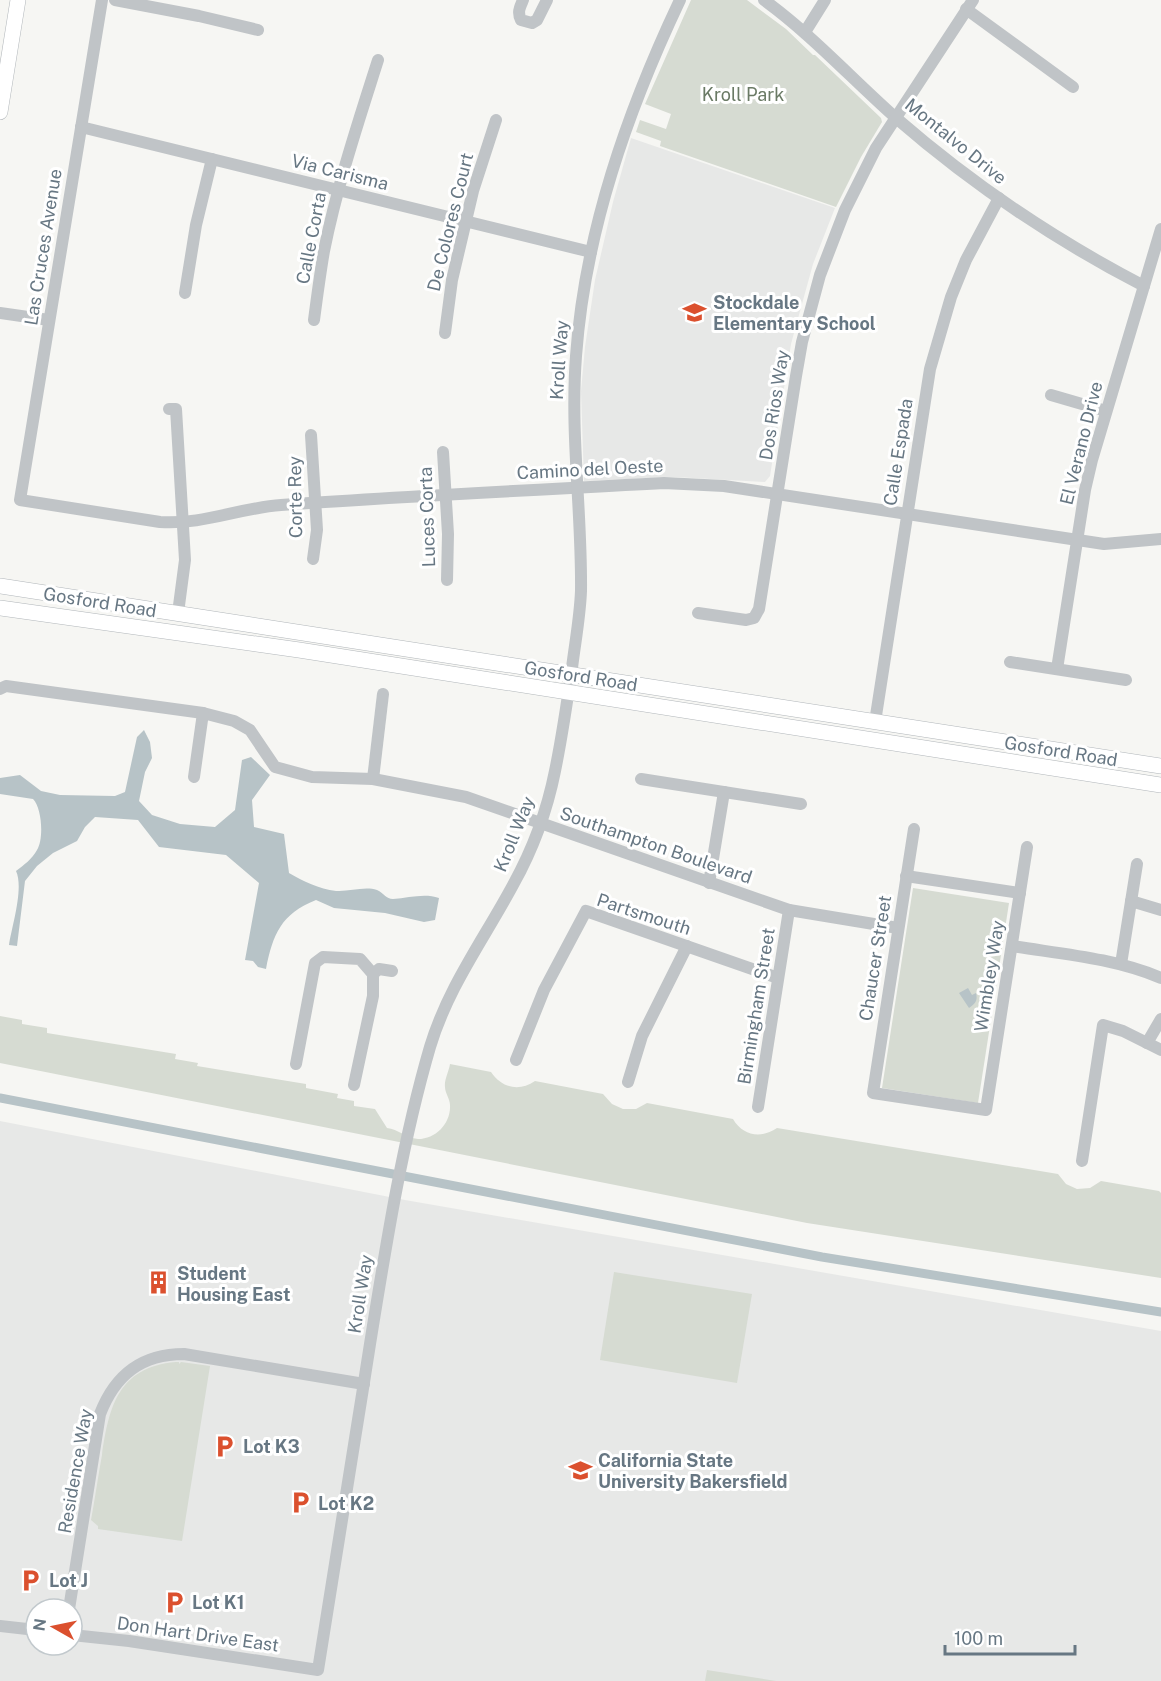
<svg xmlns="http://www.w3.org/2000/svg" width="1161" height="1681" font-family="'Public Sans',sans-serif">
  <style>
    .built { fill: #e7e8e7; fill-rule: evenodd }
    .green { fill: #d6dbd2 }
    .water { fill: #b7c3c7 }
    .lines { fill: none; stroke-linecap: round; stroke-linejoin: round }
    .canal { stroke: #b7c3c7; stroke-width: 9 }
    .major-casing { stroke: #b1b6ba; stroke-width: 16 }
    .minor { stroke: #c0c4c7; stroke-width: 12 }
    .major { stroke: #fff; stroke-width: 15 }
    .labels { text-anchor: middle; dominant-baseline: central; stroke-width: 6; stroke-linejoin: round; paint-order: stroke }
    .park-label { font-size: 18px; fill: #6a7a65; stroke: #fff }
    .street-label { font-size: 18px; fill: #677783; stroke: #fff }
    .poi-label { font-size: 18px; font-weight: bold; fill: #677783; stroke: #fff; text-anchor: start }
  </style>
  <rect width="100%" height="100%" fill="#f6f6f3"/>
  <g class="built">
    <polygon points="631,138 835,208 813,264 791,344 770,476 765,482 675,477 584,481 581,391 585,347 595,280 613,202"/>
    <path d="M0 1121 405 1200 1161 1331V1681H0ZM36 1609H72V1645H36Z"/>
  </g>
  <g class="green">
    <polygon points="691,0 747,0 786,29 813,55 815,55 881,118 882,122 861,157 836,207 660,146 661,141 636,132 640,120 666,129 671,114 645,104"/>
    <polygon points="913,888 1009,903 978,1103 882,1088"/>
    <path d="M0 1016 22 1020V1024L47 1028V1033L176 1054 175 1059 198 1063 197 1066 306 1084V1088L338 1094 337 1098 354 1101V1106L375 1109 387 1128C398 1129 406 1138 418 1139 436 1139 451 1123 450 1105 450 1099 445 1093 445 1087 444 1080 449 1071 450 1064L491 1072C502 1088 519 1092 535 1081L603 1094 612 1104 623 1109H636L647 1103 733 1119C743 1136 761 1139 777 1128L1058 1174 1066 1184 1077 1189 1090 1188 1101 1181 1159 1191 1161 1193V1278L807 1223 0 1063Z"/>
    <polygon points="614,1272 752,1294 737,1383 600,1360"/>
    <path d="M176 1362H179V1364L181 1362 210 1366 182 1541 98 1529V1526L91 1520C95 1498 98 1477 102 1455 109 1407 118 1367 176 1362Z"/>
    <polygon points="707,1670 776,1681 705,1681"/>
  </g>
  <g class="water">
    <path d="M144 730 150 742 152 758 145 772 139 801 152 815 180 824 215 827 235 810 242 760 251 757 270 775 252 800 254 827 284 834 289 873C303 881 319 889 336 891 349 892 364 886 377 890 384 893 386 899 393 899 409 898 424 893 439 898L435 920 424 922 385 913 334 908 316 900C281 914 273 934 266 969L258 967 253 961 245 960 259 883 226 855 159 847 138 820 95 817 85 827 77 841 53 853 37 866 25 881 17 946 9 945C12 926 24 888 16 871 24 865 32 859 37 850 44 839 42 808 33 799L0 794V778L20 775 41 791 60 795 115 796 125 792 137 737Z"/>
    <path d="M968 988 972 995 976 993C978 1001 975 1004 969 1008L959 993Z"/>
  </g>
  <g class="lines">
    <polyline class="canal" points="0,1098 822,1257 1161,1312"/>
    <defs>
      <g id="major">
        <polyline points="0,112 18,0"/>
        <polyline points="0,586 1161,766"/>
        <polyline points="0,608 299,650 1161,785"/>
      </g>
    </defs>
    <use href="#major" class="major-casing"/>
    <g class="minor">
      <path d="M102 0 20 500 160 522C202 525 240 508 281 505 409 496 536 490 664 483L724 486 1104 544 1161 539"/>
      <polyline points="115,0 199,16 258,30"/>
      <path d="M523 0C520 7 517 12 521 20L532 23 537 20 547 0"/>
      <path d="M764 0C812 35 852 79 896 118 972 184 1055 240 1144 286"/>
      <polyline points="966,9 1073,87"/>
      <polyline points="805,32 825,0"/>
      <polyline points="81,127 591,252"/>
      <polyline points="185,293 196,225 212,159"/>
      <polyline points="0,313 49,320"/>
      <path d="M314 320C317 297 320 274 324 251 337 186 358 123 378 60"/>
      <polyline points="445,333 452,280 473,191 496,120"/>
      <polyline points="1051,395 1106,411"/>
      <polyline points="169,409 176,409 185,560 178,613"/>
      <polyline points="311,435 317,530 313,559"/>
      <polyline points="443,452 448,534 447,580"/>
      <polyline points="698,613 746,620 754,618 759,609 796,376 802,342 820,275 845,210 876,148 973,0"/>
      <polyline points="1010,662 1126,680"/>
      <polyline points="1057,669 1085,490 1092,460 1161,229"/>
      <polyline points="0,689 6,686 203,713 234,721 250,730 275,767 312,777 373,779 466,797 789,910 898,928"/>
      <polyline points="875,722 930,369 951,297 966,260 999,198"/>
      <polyline points="194,777 203,713"/>
      <polyline points="373,779 383,694"/>
      <polyline points="641,779 801,804"/>
      <polyline points="914,829 873,1093 986,1110 1027,847"/>
      <polyline points="906,876 1020,893"/>
      <polyline points="709,883 724,792"/>
      <polyline points="1131,901 1161,910"/>
      <path d="M1012 946C1062 954 1114 958 1161 978"/>
      <polyline points="1121,964 1137,864"/>
      <polyline points="373,974 379,969 392,971"/>
      <polyline points="1147,1043 1161,1019"/>
      <polyline points="516,1060 544,990 586,911 778,978"/>
      <polyline points="296,1064 315,963 323,957 360,959 373,974 373,996 354,1085"/>
      <polyline points="628,1082 642,1036 687,946"/>
      <polyline points="758,1107 789,910"/>
      <polyline points="1082,1161 1103,1025 1123,1031 1161,1050"/>
      <path d="M69 1609 100 1414C115 1375 141 1354 184 1354L364 1384"/>
      <polyline points="0,1626 36,1630"/>
      <path d="M72 1635 129 1641 318 1670C335 1562 353 1453 370 1344 386 1245 402 1143 430 1047 448 987 484 939 513 885 533 849 547 811 555 771 562 737 567 703 572 668 575 643 580 617 581 591 582 512 570 435 576 356 585 232 627 112 680 0"/>
    </g>
    <use href="#major" class="major"/>
  </g>
  <defs>
    <symbol id="school-bare" viewBox="-9 -9 18 18"><path d="M0-5L7-2L0 1L-7-2ZM-4 1L0 2.5L4 1V4Q0 6-4 4Z" fill="#db502e" stroke="#fff" stroke-width="2.5" paint-order="stroke"/></symbol>
    <symbol id="building-bare" viewBox="-9 -9 18 18"><path d="M-4-6H4V6H1V3H-1V6H-4ZM-2.5-4.3h1.7v1.8h-1.7ZM.8-4.3h1.7v1.8H.8ZM-2.5-1h1.7V.8h-1.7ZM.8-1h1.7V.8H.8Z" fill="#db502e" stroke="#fff" stroke-width="2.5" paint-order="stroke"/></symbol>
    <symbol id="parking-bare" viewBox="-9 -9 18 18"><path d="M-3.5-5.5H1a3.5 3.5 0 0 1 0 7H-1V5.5H-3.5ZM-1-3.4V-.6H.8a1.4 1.4 0 0 0 0-2.8Z" fill="#db502e" stroke="#fff" stroke-width="2.5" paint-order="stroke"/></symbol>
    <symbol id="university-bare" viewBox="-9 -9 18 18"><path d="M0-5L7-2L0 1L-7-2ZM-4 1L0 2.5L4 1V4Q0 6-4 4Z" fill="#db502e" stroke="#fff" stroke-width="2.5" paint-order="stroke"/></symbol>
  </defs>
  <g fill-rule="evenodd">
    <use href="#school-bare" x="678" y="296" width="33" height="33"/>
    <use href="#building-bare" x="142" y="1266" width="33" height="33"/>
    <use href="#parking-bare" x="208" y="1430" width="33" height="33"/>
    <use href="#university-bare" x="564" y="1454" width="33" height="33"/>
    <use href="#parking-bare" x="284" y="1486" width="33" height="33"/>
    <use href="#parking-bare" x="14" y="1564" width="33" height="33"/>
    <use href="#parking-bare" x="158" y="1586" width="33" height="33"/>
  </g>
  <g class="labels">
    <g class="park-label">
      <text x="743" y="94">Kroll Park</text>
    </g>
    <g class="street-label">
      <text transform="translate(956 141) rotate(39)">Montalvo Drive</text>
      <text transform="translate(340 172) rotate(14)">Via Carisma</text>
      <text transform="translate(450 222) rotate(-76)">De Colores Court</text>
      <text transform="translate(311 238) rotate(-79)">Calle Corta</text>
      <text transform="translate(43 247) rotate(-81)">Las Cruces Avenue</text>
      <text transform="translate(559 360) rotate(-86)">Kroll Way</text>
      <text transform="translate(774 405) rotate(-81)">Dos Rios Way</text>
      <text transform="translate(1081 443) rotate(-76)">El Verano Drive</text>
      <text transform="translate(898 452) rotate(-81)">Calle Espada</text>
      <text transform="translate(590 469) rotate(-3)">Camino del Oeste</text>
      <text transform="translate(295 497) rotate(-91)">Corte Rey</text>
      <text transform="translate(427 517) rotate(-92)">Luces Corta</text>
      <text transform="translate(100 602) rotate(9)">Gosford Road</text>
      <text transform="translate(581 676) rotate(9)">Gosford Road</text>
      <text transform="translate(1061 751) rotate(9)">Gosford Road</text>
      <text transform="translate(514 834) rotate(-68)">Kroll Way</text>
      <text transform="translate(656 845) rotate(19)">Southampton Boulevard</text>
      <text transform="translate(644 914) rotate(18)">Partsmouth</text>
      <text transform="translate(875 958) rotate(-81)">Chaucer Street</text>
      <text transform="translate(989 976) rotate(-81)">Wimbley Way</text>
      <text transform="translate(756 1006) rotate(-81)">Birmingham Street</text>
      <text transform="translate(360 1294) rotate(-81)">Kroll Way</text>
      <text transform="translate(75 1471) rotate(-80)">Residence Way</text>
      <text transform="translate(198 1634) rotate(8)">Don Hart Drive East</text>
    </g>
    <g class="poi-label">
      <text x="713" y="302">Stockdale<tspan x="713" dy="21">Elementary School</tspan></text>
      <text x="177" y="1273">Student<tspan x="177" dy="21">Housing East</tspan></text>
      <text x="243" y="1446">Lot K3</text>
      <text x="598" y="1460">California State<tspan x="598" dy="21">University Bakersfield</tspan></text>
      <text x="318" y="1503">Lot K2</text>
      <text x="49" y="1580">Lot J</text>
      <text x="192" y="1602">Lot K1</text>
    </g>
  </g>
  <g transform="translate(54 1627) rotate(279)"><circle r="28" fill="#ffffff" stroke="#c2c9cd" stroke-width="1.5"/>
  <path d="M0-4.5L10 22L0 15L-10 22Z" fill="#db502e"/>
  <text y="-9" font-size="16" font-weight="bold" text-anchor="middle" fill="#677783">N</text>
  </g>
  <path d="M945 1645v9h130v-9" fill="none" stroke="#677783" stroke-width="3"/>
  <text x="954" y="1645" font-size="18" fill="#677783" stroke="#ffffff" stroke-width="4.5" paint-order="stroke">100 m</text>
</svg>
